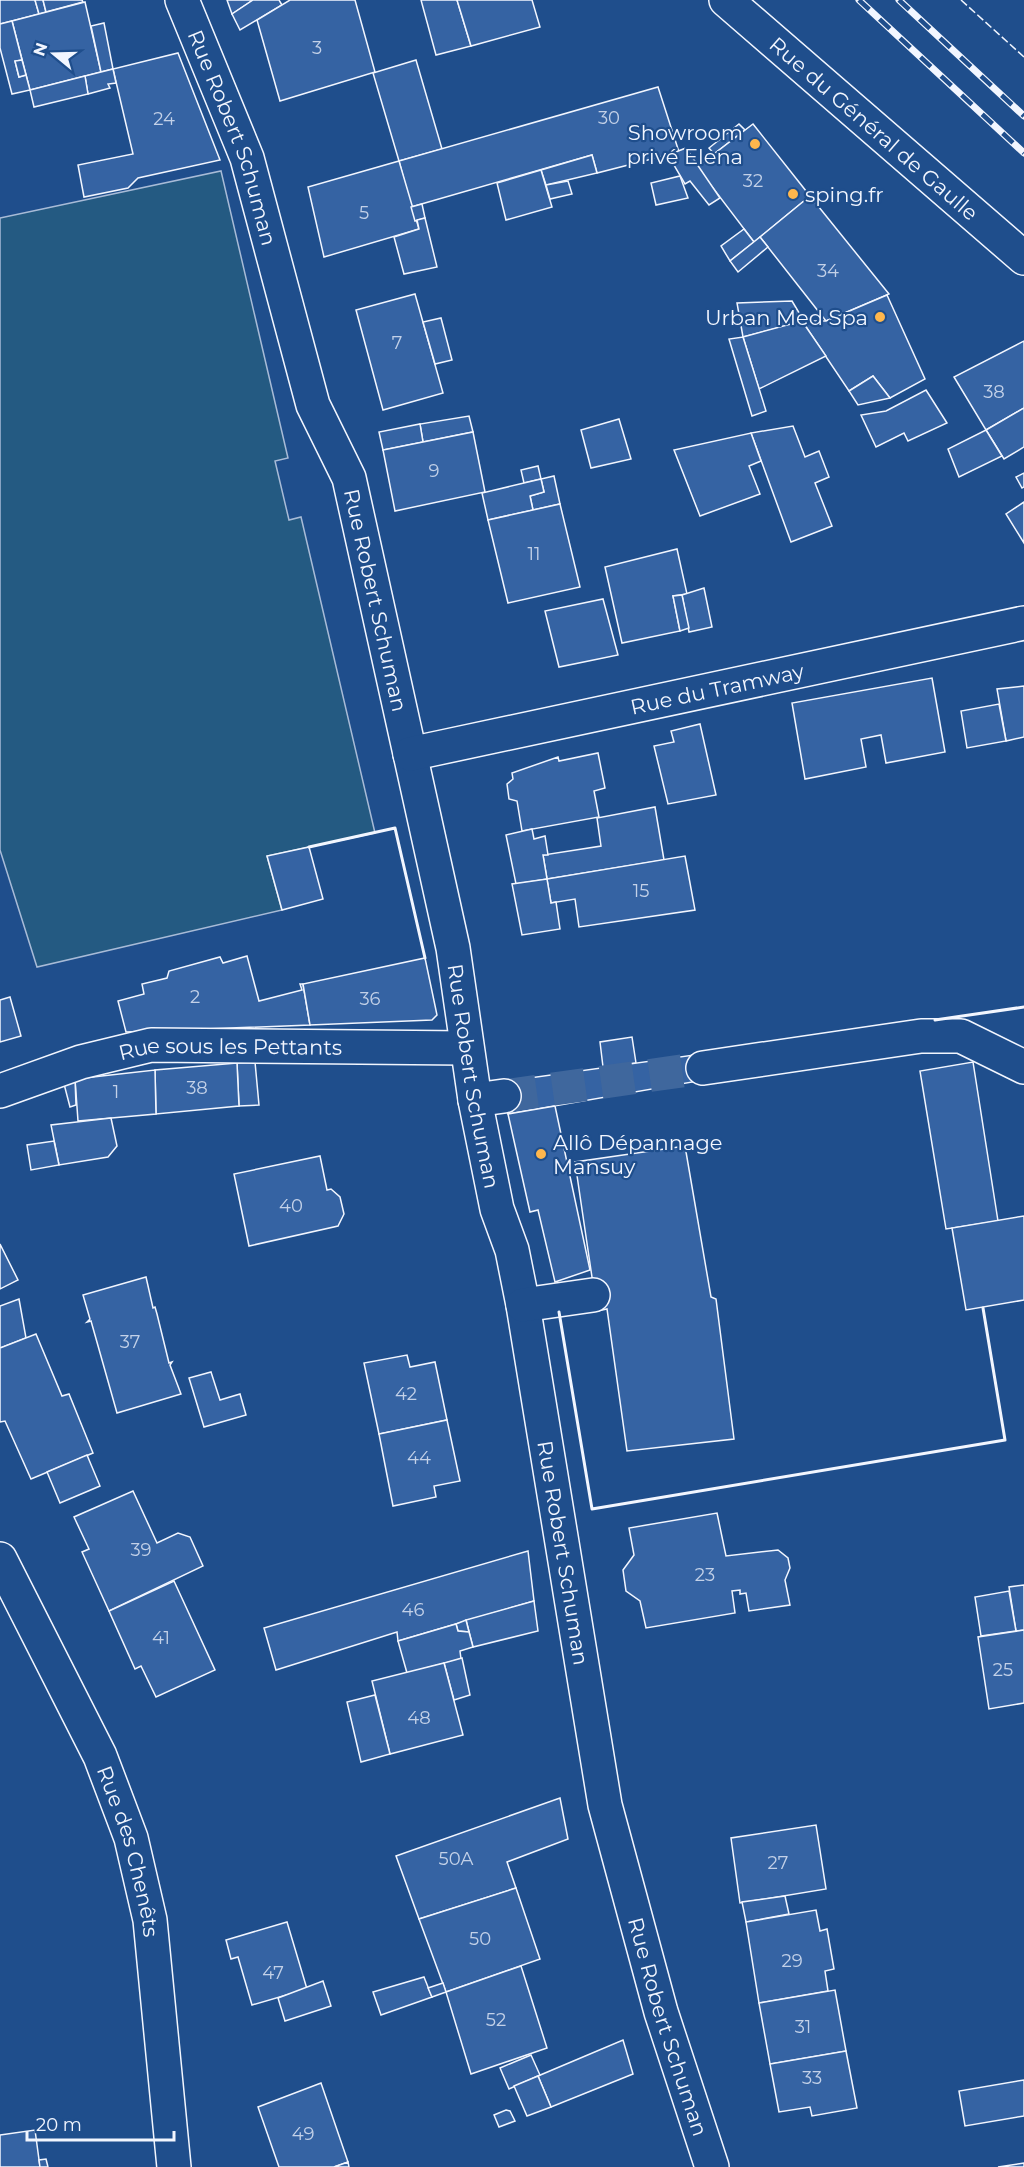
<svg xmlns="http://www.w3.org/2000/svg" width="1024" height="2167" font-family="Montserrat,sans-serif">
  <style>
    .green { fill: #245a82; stroke: #a8bbd7; stroke-width: 1.5 }
    .building { fill: #3563a3; stroke: #f2f6ff; stroke-width: 1.5 }
    .lines { fill: none; stroke-linecap: round; stroke-linejoin: round }
    .minor-tunnel { stroke: #3f679d; stroke-width: 33; stroke-dasharray: 33 16; stroke-linecap: butt }
    .minor-casing { stroke: #f2f6ff; stroke-width: 36 }
    .major-casing { stroke: #f2f6ff; stroke-width: 36 }
    .minor { stroke: #1f4e8c; stroke-width: 33 }
    .major { stroke: #1f4e8c; stroke-width: 33 }
    .rail-casing { stroke: #f2f6ff; stroke-width: 7 }
    .rail { stroke: #1f4e8c; stroke-width: 4.5; stroke-dasharray: 14; stroke-linecap: butt }
    .fence { stroke: #f2f6ff; stroke-width: 1.5; stroke-dasharray: 8 3; stroke-linecap: butt }
    .wall { stroke: #f2f6ff; stroke-width: 3 }
    .poi-dot { fill: #ffb74d; stroke: #1f4e8c; stroke-width: 2 }
    .labels { text-anchor: middle; dominant-baseline: central; stroke-width: 4.5; stroke-linejoin: round; paint-order: stroke }
    .number-label { font-size: 18px; fill: #c3d1e8 }
    .street-label { font-size: 21px; fill: #f2f6ff; stroke: #1f4e8c }
    .poi-label { font-size: 21px; fill: #f2f6ff; stroke: #1f4e8c; text-anchor: end }
  </style>
  <rect width="100%" height="100%" fill="#1f4e8c"/>
  <polygon class="green" points="221,171 288,458 275,461 289,520 301,517 375,833 267,856 282,910 37,967 0,850 0,218"/>
  <g class="building">
    <polygon points="0,0 35,0 39,14 0,24"/>
    <polygon points="35,0 43,0 46,12 39,14"/>
    <polygon points="43,0 82,0 83,2 46,12"/>
    <polygon points="227,0 253,0 232,14"/>
    <polygon points="253,0 279,0 282,5 240,30 232,14"/>
    <polygon points="290,0 355,0 375,72 280,101 257,20"/>
    <polygon points="421,0 457,0 471,46 436,55"/>
    <polygon points="457,0 532,0 540,27 471,46"/>
    <polygon points="85,2 101,72 30,90 12,21"/>
    <polygon points="12,21 22,60 15,61 19,77 26,75 30,90 12,94 0,48 0,24"/>
    <polygon points="104,23 113,69 101,72 91,26"/>
    <polygon points="178,53 220,160 138,178 128,188 84,197 78,165 133,154 113,69"/>
    <polygon points="22,60 26,75 19,77 15,61"/>
    <polygon points="416,60 442,149 399,161 373,73"/>
    <polygon points="113,69 116,83 108,84 110,88 88,94 85,76"/>
    <polygon points="85,76 88,94 34,107 30,90"/>
    <polygon points="658,87 679,152 597,173 592,155 411,207 399,161"/>
    <polygon points="739,124 745,130 714,154 709,148"/>
    <polygon points="753,124 810,196 754,242 697,167"/>
    <polygon points="686,148 720,198 709,205 690,181 685,184 668,155"/>
    <polygon points="592,155 597,173 546,185 541,170"/>
    <polygon points="399,161 419,229 324,257 308,187"/>
    <polygon points="541,170 552,207 506,220 497,183"/>
    <polygon points="680,176 688,198 656,205 651,183"/>
    <polygon points="568,181 572,194 550,199 546,185"/>
    <polygon points="810,196 889,294 826,321 760,237"/>
    <polygon points="422,204 425,218 415,221 411,207"/>
    <polygon points="425,218 437,267 404,274 394,237 419,229 417,220"/>
    <polygon points="744,229 754,242 730,261 721,246"/>
    <polygon points="760,237 768,247 738,272 730,261"/>
    <polygon points="415,294 443,393 383,410 356,310"/>
    <polygon points="887,295 925,379 890,398 873,376 849,391 802,321 826,321"/>
    <polygon points="792,301 804,321 743,337 737,303"/>
    <polygon points="441,318 452,360 435,364 423,322"/>
    <polygon points="802,321 826,356 759,389 743,337"/>
    <polygon points="743,337 766,411 752,416 729,339"/>
    <polygon points="1024,341 1024,408 986,430 954,377"/>
    <polygon points="873,376 890,398 858,405 849,391"/>
    <polygon points="926,390 947,423 908,441 904,433 876,447 861,415 886,411"/>
    <polygon points="1024,408 1024,447 1004,459 986,430"/>
    <polygon points="469,416 473,432 423,442 420,424"/>
    <polygon points="619,419 631,459 591,468 581,430"/>
    <polygon points="420,424 423,442 383,450 379,432"/>
    <polygon points="793,426 805,457 819,451 829,477 815,483 832,526 791,542 751,433"/>
    <polygon points="986,430 1002,456 959,477 948,449"/>
    <polygon points="473,432 485,492 395,511 383,450"/>
    <polygon points="751,433 761,461 749,466 760,494 700,516 674,450"/>
    <polygon points="538,466 541,479 524,483 521,470"/>
    <polygon points="1024,473 1024,487 1022,488 1016,477"/>
    <polygon points="554,476 560,504 533,510 530,496 544,492 541,479"/>
    <polygon points="541,479 544,492 530,496 533,510 488,520 482,493"/>
    <polygon points="1024,502 1024,543 1006,514"/>
    <polygon points="560,504 580,587 508,603 488,520"/>
    <polygon points="677,549 687,594 673,596 680,631 622,643 605,567"/>
    <polygon points="704,588 712,627 689,632 682,595"/>
    <polygon points="682,595 689,628 680,631 673,596"/>
    <polygon points="603,599 618,655 559,667 545,611"/>
    <polygon points="932,678 945,752 886,763 881,735 861,739 866,767 805,779 792,703"/>
    <polygon points="1024,686 1024,737 1006,741 997,689"/>
    <polygon points="999,704 1006,741 967,748 961,711"/>
    <polygon points="700,724 716,795 668,804 654,746 674,742 671,731"/>
    <polygon points="598,753 605,788 594,791 599,817 522,831 517,801 509,799 507,784 513,779 512,773 558,757 559,761"/>
    <polygon points="655,807 664,860 547,879 543,855 601,846 597,818"/>
    <polygon points="532,829 534,839 545,836 548,855 543,855 547,879 516,884 506,835"/>
    <polygon points="309,847 323,899 282,910 267,856"/>
    <polygon points="685,856 695,910 579,927 575,899 551,903 547,879"/>
    <polygon points="547,879 551,903 556,902 560,929 522,935 512,884"/>
    <polygon points="247,956 259,1001 302,990 300,984 303,984 310,1025 126,1032 118,1001 144,994 142,984 167,978 169,971 220,957 223,963"/>
    <polygon points="425,958 437,1015 432,1020 310,1025 303,984"/>
    <polygon points="10,997 21,1036 0,1042 0,1000"/>
    <polygon points="632,1037 636,1063 603,1067 600,1042"/>
    <polygon points="701,1054 704,1080 508,1114 500,1082"/>
    <polygon points="255,1062 259,1105 239,1106 237,1063"/>
    <polygon points="973,1062 998,1221 946,1229 920,1071"/>
    <polygon points="237,1063 239,1106 156,1114 155,1070"/>
    <polygon points="155,1070 156,1114 78,1121 75,1079"/>
    <polygon points="75,1079 76,1105 70,1107 64,1084"/>
    <polygon points="555,1106 590,1270 555,1282 538,1210 530,1212 508,1114"/>
    <polygon points="111,1118 117,1146 108,1157 59,1165 51,1125"/>
    <polygon points="54,1141 59,1165 31,1170 27,1145"/>
    <polygon points="685,1146 711,1297 716,1299 734,1439 627,1451 607,1309 597,1311 575,1162"/>
    <polygon points="320,1156 327,1190 331,1189 340,1197 344,1214 338,1226 249,1246 234,1174"/>
    <polygon points="1024,1216 1024,1300 966,1310 952,1228"/>
    <polygon points="0,1244 18,1280 0,1289"/>
    <polygon points="146,1277 153,1308 155,1307 157,1314 169,1363 172,1362 170,1365 181,1394 117,1413 91,1321 87,1322 90,1319 83,1295"/>
    <polygon points="19,1299 26,1338 0,1348 0,1306"/>
    <polygon points="36,1334 62,1396 69,1394 93,1453 31,1479 5,1421 0,1422 0,1348"/>
    <polygon points="407,1355 410,1367 435,1362 447,1420 379,1434 364,1363"/>
    <polygon points="211,1372 220,1400 240,1394 246,1415 204,1427 189,1378"/>
    <polygon points="447,1420 460,1481 434,1486 436,1497 393,1506 379,1434"/>
    <polygon points="87,1455 100,1486 60,1503 47,1472"/>
    <polygon points="133,1491 157,1543 178,1533 190,1537 203,1566 109,1611 82,1552 89,1549 74,1517"/>
    <polygon points="717,1513 726,1556 778,1550 788,1558 790,1568 785,1580 790,1605 749,1611 746,1593 740,1594 740,1590 732,1591 735,1613 646,1628 640,1601 626,1591 623,1570 634,1555 629,1528"/>
    <polygon points="528,1551 534,1601 398,1641 397,1632 276,1670 264,1628"/>
    <polygon points="174,1581 215,1670 156,1697 141,1666 135,1669 109,1611"/>
    <polygon points="1024,1585 1024,1630 1016,1631 1009,1587"/>
    <polygon points="1009,1591 1016,1631 981,1636 975,1597"/>
    <polygon points="534,1601 538,1631 473,1647 466,1620"/>
    <polygon points="466,1620 469,1632 458,1631 456,1624"/>
    <polygon points="456,1624 458,1631 469,1632 473,1647 460,1651 461,1659 407,1673 398,1641"/>
    <polygon points="1024,1630 1024,1703 989,1709 978,1637"/>
    <polygon points="462,1658 470,1695 454,1700 444,1663"/>
    <polygon points="444,1663 463,1735 390,1754 372,1681"/>
    <polygon points="375,1695 390,1754 361,1762 347,1702"/>
    <polygon points="560,1798 568,1839 507,1862 516,1888 419,1919 396,1856"/>
    <polygon points="816,1825 826,1889 740,1903 731,1838"/>
    <polygon points="516,1888 540,1959 446,1992 419,1919"/>
    <polygon points="785,1896 789,1914 746,1922 742,1902"/>
    <polygon points="816,1910 820,1931 827,1929 834,1969 825,1971 828,1991 759,2003 746,1922"/>
    <polygon points="287,1922 307,1989 252,2005 238,1957 231,1959 226,1940"/>
    <polygon points="521,1966 547,2048 471,2074 446,1992"/>
    <polygon points="424,1977 432,1997 381,2015 373,1992"/>
    <polygon points="323,1981 331,2006 285,2021 278,1998"/>
    <polygon points="443,1983 446,1992 432,1997 428,1988"/>
    <polygon points="835,1990 846,2051 770,2064 759,2003"/>
    <polygon points="623,2040 633,2074 551,2107 538,2076"/>
    <polygon points="846,2051 857,2108 812,2116 810,2107 779,2112 770,2064"/>
    <polygon points="531,2055 540,2075 509,2089 500,2068"/>
    <polygon points="538,2076 551,2107 527,2116 514,2086"/>
    <polygon points="1024,2080 1024,2116 965,2126 959,2091"/>
    <polygon points="321,2083 348,2162 334,2167 279,2167 258,2107"/>
    <polygon points="506,2110 510,2111 515,2121 499,2127 494,2115"/>
    <polygon points="35,2130 40,2167 0,2167 0,2135"/>
    <polygon points="46,2159 48,2167 40,2167 39,2160"/>
    <polygon points="348,2162 349,2167 334,2167"/>
    <polygon points="1024,2163 1024,2167 998,2167"/>
  </g>
  <g class="lines">
    <polyline class="minor-tunnel" points="504,1096 703,1068"/>
    <defs>
      <g id="minor">
        <path id="s1" d="M182 0 247 158 313 405 349 478 453 948 475 1100 497 1209 512 1250 523 1305 605 1805 661 2012 712 2167"/>
        <path id="s2" d="M410 754 1024 623"/>
        <polyline points="703,1068 921,1036 961,1036 1024,1067"/>
        <path id="s3" d="M0 1091 81 1062 151 1045 466 1048"/>
        <polyline points="475,1100 504,1096"/>
        <polyline points="523,1305 593,1295"/>
        <path id="s4" d="M0 1559 100 1756 131 1838 150 1920 174 2167"/>
      </g>
      <g id="major">
        <path id="s5" d="M726 0 1024 258"/>
      </g>
    </defs>
    <use href="#minor" class="minor-casing"/>
    <use href="#major" class="major-casing"/>
    <use href="#minor" class="minor"/>
    <use href="#major" class="major"/>
    <defs>
      <g id="rail">
        <polyline points="859,0 1024,153"/>
        <polyline points="899,0 1024,116"/>
      </g>
    </defs>
    <use href="#rail" class="rail-casing"/>
    <use href="#rail" class="rail"/>
    <polyline class="fence" points="961,0 1024,57"/>
    <g class="wall">
      <polyline points="309,847 395,828 425,958"/>
      <polyline points="935,1020 1024,1007"/>
      <polyline points="559,1312 592,1509 1005,1440 983,1308"/>
    </g>
  </g>
  <g class="poi-dot">
    <circle cx="755" cy="144" r="6"/>
    <circle cx="793" cy="194" r="6"/>
    <circle cx="880" cy="317" r="6"/>
    <circle cx="541" cy="1154" r="6"/>
  </g>
  <g class="labels">
    <g class="number-label">
      <text x="317" y="48">3</text>
      <text x="609" y="118">30</text>
      <text x="164" y="119">24</text>
      <text x="753" y="181">32</text>
      <text x="364" y="213">5</text>
      <text x="828" y="271">34</text>
      <text x="397" y="343">7</text>
      <text x="994" y="392">38</text>
      <text x="434" y="471">9</text>
      <text x="534" y="554">11</text>
      <text x="641" y="891">15</text>
      <text x="195" y="997">2</text>
      <text x="370" y="999">36</text>
      <text x="197" y="1088">38</text>
      <text x="116" y="1092">1</text>
      <text x="291" y="1206">40</text>
      <text x="130" y="1342">37</text>
      <text x="406" y="1394">42</text>
      <text x="419" y="1458">44</text>
      <text x="141" y="1550">39</text>
      <text x="705" y="1575">23</text>
      <text x="413" y="1610">46</text>
      <text x="161" y="1638">41</text>
      <text x="1003" y="1670">25</text>
      <text x="419" y="1718">48</text>
      <text x="456" y="1859">50A</text>
      <text x="778" y="1863">27</text>
      <text x="480" y="1939">50</text>
      <text x="792" y="1961">29</text>
      <text x="273" y="1973">47</text>
      <text x="496" y="2020">52</text>
      <text x="803" y="2027">31</text>
      <text x="812" y="2078">33</text>
      <text x="303" y="2134">49</text>
    </g>
    <g class="street-label">
      <text stroke="none"><textPath href="#s5" startOffset="196">Rue du Général de Gaulle</textPath></text>
      <text stroke="none"><textPath href="#s1" startOffset="147">Rue Robert Schuman</textPath></text>
      <text stroke="none"><textPath href="#s1" startOffset="633">Rue Robert Schuman</textPath></text>
      <text stroke="none"><textPath href="#s2" startOffset="314">Rue du Tramway</textPath></text>
      <text stroke="none"><textPath href="#s3" startOffset="237">Rue sous les Pettants</textPath></text>
      <text stroke="none"><textPath href="#s1" startOffset="1119">Rue Robert Schuman</textPath></text>
      <text stroke="none"><textPath href="#s1" startOffset="1605">Rue Robert Schuman</textPath></text>
      <text stroke="none"><textPath href="#s4" startOffset="321">Rue des Chenêts</textPath></text>
      <text stroke="none"><textPath href="#s1" startOffset="2091">Rue Robert Schuman</textPath></text>
    </g>
    <g class="poi-label">
      <text x="743" y="132">Showroom<tspan x="743" dy="24">privé Elena</tspan></text>
      <text x="805" y="194" text-anchor="start">sping.fr</text>
      <text x="868" y="317">Urban Med Spa</text>
      <text x="553" y="1142" text-anchor="start">Allô Dépannage<tspan x="553" dy="24">Mansuy</tspan></text>
    </g>
  </g>
  <g transform="translate(54 54) rotate(289)" stroke="#1f4e8c" stroke-width="4.5" paint-order="stroke">
  <path d="M0-4.5L10 22L0 15L-10 22Z" fill="#f2f6ff"/>
  <text y="-9" font-size="16" font-weight="bold" text-anchor="middle" fill="#f2f6ff">N</text>
  </g>
  <path d="M27 2131v9h147v-9" fill="none" stroke="#f2f6ff" stroke-width="3"/>
  <text x="36" y="2131" font-size="18" fill="#f2f6ff" stroke="#1f4e8c" stroke-width="4.5" paint-order="stroke">20 m</text>
</svg>
